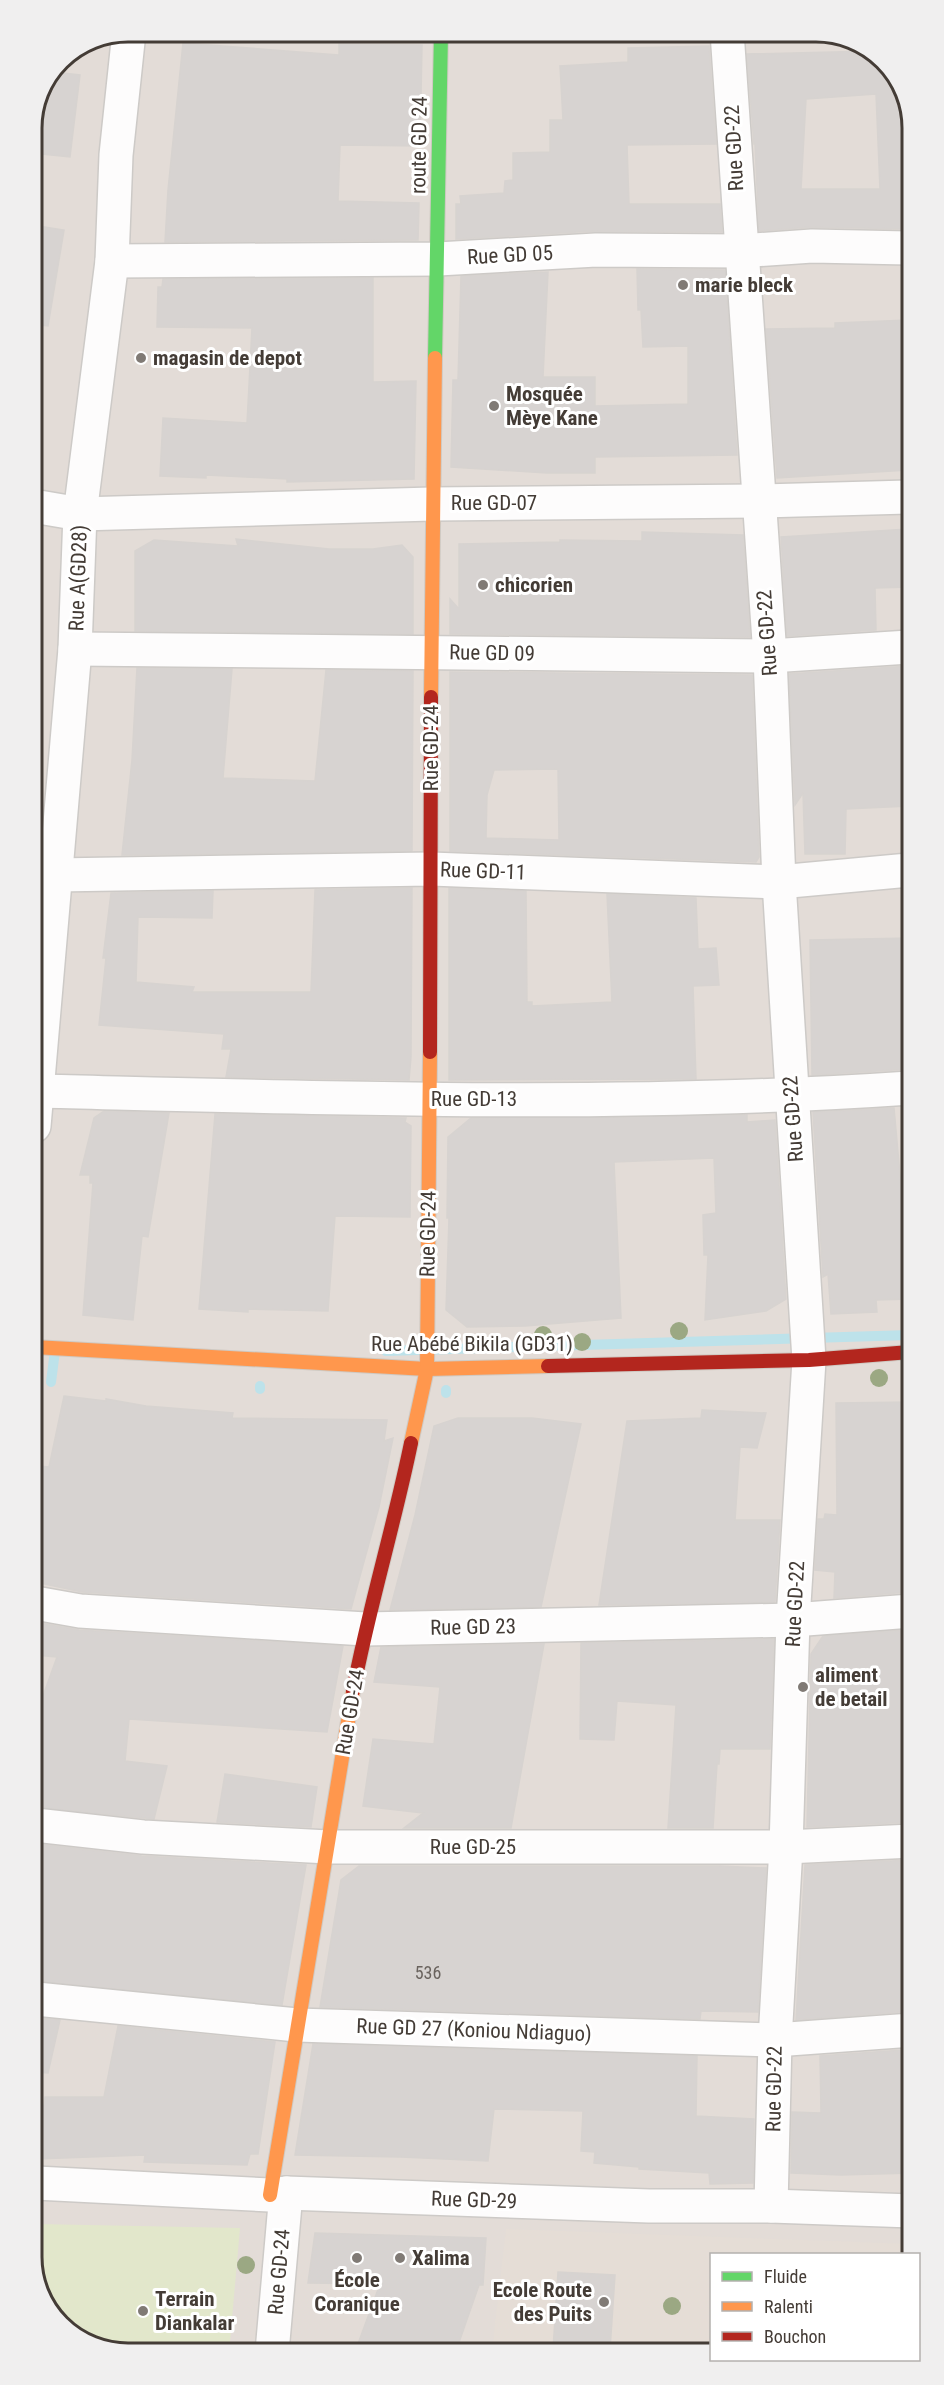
<svg xmlns="http://www.w3.org/2000/svg" width="944" height="2385" font-family="'Roboto Condensed',sans-serif">
  <style>
    .residential { fill: #e3dcd7 }
    .education { fill: #e5ddd6 }
    .green { fill: #e2e7cb }
    .lines { fill: none; stroke-linecap: round; stroke-linejoin: round }
    .stream { stroke: #bde2ea; stroke-width: 10 }
    .building { fill: #d7d3d1; stroke: #d7d3d0; stroke-width: 1.5; fill-rule: evenodd }
    .street-casing { stroke: #cdcac7; stroke-width: 36 }
    .fast-casing { stroke: #cfc9c2; stroke-width: 16 }
    .slow-casing { stroke: #cfc9c2; stroke-width: 16 }
    .jam-casing { stroke: #cfc9c2; stroke-width: 16 }
    .street { stroke: #fdfcfc; stroke-width: 33 }
    .fast { stroke: #63d668; stroke-width: 14 }
    .slow { stroke: #ff974d; stroke-width: 14 }
    .jam { stroke: #b3261e; stroke-width: 14 }
    .tree { fill: #9ba883 }
    .poi-dot { fill: #807a75; stroke: #fff; stroke-width: 2 }
    .labels { text-anchor: middle; dominant-baseline: central; stroke-width: 6; stroke-linejoin: round; paint-order: stroke }
    .number-label { font-size: 18px; fill: #6a635e }
    .street-label { font-size: 21px; fill: #443c36; stroke: #fff }
    .poi-label { font-size: 21px; font-weight: bold; fill: #443c36; stroke: #fff; text-anchor: start }
    .rim { fill: none; stroke: #443c36; stroke-width: 3 }
  </style>
  <rect width="100%" height="100%" fill="#efecea"/>
  <polygon class="residential" points="128,32 823,32 875,52 907,97 912,2254 712,2254 711,2349 121,2353 69,2333 37,2288 32,122 60,60"/>
  <polygon class="education" points="506,2229 912,2244 912,2254 712,2254 711,2349 492,2351"/>
  <polygon class="green" points="36,2224 240,2228 229,2353 121,2353 69,2333 37,2288"/>
  <g class="lines">
    <g class="stream">
      <polyline points="386,1351 910,1335"/>
      <polyline points="51,1382 55,1351"/>
      <polyline points="260,1389 260,1386"/>
      <polyline points="446,1393 446,1390"/>
    </g>
  </g>
  <g class="building">
    <polygon points="183,43 339,55 339,44 422,45 420,146 340,145 338,201 419,203 418,240 165,242 168,190"/>
    <polygon points="709,46 716,144 627,145 629,204 720,204 722,232 595,231 456,239 456,204 461,204 460,196 504,193 505,181 513,180 513,153 550,152 550,120 563,120 560,66 628,62 628,48"/>
    <path d="M873 51 907 97 908 229 812 227 759 231 755 144H754L747 54ZM876 94 880 189H801L806 99Z"/>
    <polygon points="54,72 80,75 70,157 32,153 32,122"/>
    <polygon points="32,225 64,230 48,326 32,324"/>
    <polygon points="637,269 725,270 737,455 595,457 595,473 547,473 451,467 453,380 458,380 461,276 548,272 543,377 595,377 595,406 688,404 688,346 643,347 641,310 638,310"/>
    <polygon points="373,278 373,382 416,381 414,479 287,482 287,479 206,475 206,478 160,476 163,418 247,423 252,328 157,327 158,287 162,287 163,279"/>
    <polygon points="908,320 908,470 777,478 766,329 835,328 835,323"/>
    <polygon points="908,529 909,587 875,588 876,630 787,636 781,537"/>
    <polygon points="642,532 743,535 750,637 450,634 450,599 459,609 459,544 560,542 560,540 642,541"/>
    <polygon points="236,539 329,549 373,549 402,545 413,557 413,634 135,631 135,551 154,540 238,546"/>
    <polygon points="909,666 909,806 846,809 845,854 805,854 803,793 795,805 789,674"/>
    <polygon points="137,668 232,669 223,778 315,781 326,670 413,671 412,851 122,855 132,760"/>
    <path d="M450 672 752 675 759 857 756 862 450 851ZM558 769 559 840 486 838 487 795 494 770Z"/>
    <polygon points="412,888 411,1057 409,1080 226,1077 231,1049 222,1049 224,1034 99,1025 106,958 103,958 111,893 213,891 212,918 138,917 136,982 194,987 192,992 311,992 315,890"/>
    <polygon points="449,888 526,891 527,1002 532,1002 532,1006 612,1002 607,894 696,898 698,949 716,948 719,985 693,986 696,1079 449,1080"/>
    <polygon points="909,938 910,1069 812,1075 810,940"/>
    <polygon points="894,1108 903,1208 910,1208 910,1299 876,1300 877,1312 831,1314 828,1274 823,1277 813,1112"/>
    <polygon points="104,1111 169,1113 148,1237 142,1236 133,1320 83,1315 93,1183 90,1183 90,1175 80,1175 94,1118"/>
    <polygon points="215,1114 406,1118 405,1122 411,1126 410,1217 335,1216 328,1311 248,1309 248,1312 199,1309"/>
    <polygon points="747,1115 747,1122 775,1120 786,1299 766,1311 705,1320 708,1255 704,1255 703,1215 716,1213 714,1158 614,1162 621,1318 525,1326 467,1327 446,1310 449,1218 447,1218 448,1137 471,1118"/>
    <polygon points="64,1396 106,1401 106,1399 146,1406 233,1413 232,1418 387,1420 384,1441 393,1438 379,1507 351,1609 82,1592 35,1582 35,1491 39,1466 49,1467"/>
    <polygon points="911,1402 908,1592 834,1598 835,1572 815,1570 818,1519 824,1519 825,1514 837,1515 836,1403"/>
    <polygon points="702,1410 766,1413 757,1448 740,1447 735,1520 780,1520 775,1602 599,1605 627,1421 701,1418"/>
    <polygon points="458,1418 532,1418 581,1424 541,1607 390,1610 415,1515 434,1426"/>
    <polygon points="39,1623 79,1630 343,1646 327,1732 129,1719 125,1761 167,1766 154,1819 35,1807 35,1718 57,1657 35,1655"/>
    <polygon points="908,1630 908,1638 910,1638 908,1707 911,1708 911,1822 807,1827 811,1654 823,1636"/>
    <polygon points="774,1639 770,1749 720,1749 719,1764 717,1764 713,1828 668,1828 676,1705 617,1701 614,1740 580,1739 581,1643"/>
    <polygon points="544,1644 511,1828 404,1828 423,1813 363,1806 373,1739 434,1744 440,1687 374,1682 381,1647"/>
    <polygon points="225,1774 317,1787 311,1827 217,1822"/>
    <polygon points="36,1844 142,1856 306,1865 282,2005 36,1981"/>
    <polygon points="912,1860 912,2011 796,2020 805,1865"/>
    <polygon points="359,1866 719,1866 766,1868 758,2012 701,2011 700,2019 320,2007 341,1880"/>
    <polygon points="36,2018 60,2020 48,2073 36,2072"/>
    <polygon points="118,2026 275,2042 258,2154 250,2154 247,2165 144,2162 145,2155 36,2159 45,2097 104,2097"/>
    <polygon points="313,2044 697,2056 696,2116 754,2119 753,2183 710,2184 709,2173 639,2169 639,2167 594,2163 595,2152 581,2151 583,2111 494,2109 488,2161 401,2157 295,2155"/>
    <polygon points="902,2050 903,2097 912,2096 912,2173 841,2175 791,2173 792,2112 821,2113 820,2056"/>
    <polygon points="315,2233 486,2238 483,2285 479,2285 456,2351 355,2352 380,2284 308,2283"/>
    <polygon points="558,2272 615,2275 610,2350 553,2350"/>
  </g>
  <g class="lines">
    <defs>
      <g id="street">
        <polyline points="727,32 770,656 779,882 809,1360 793,1620 786,1847 775,2040 771,2206"/>
        <polyline points="112,261 438,259 596,250 740,251 812,246 908,248"/>
        <polyline points="33,506 80,514 432,504 758,501 908,497"/>
        <polyline points="75,649 770,656 909,647"/>
        <polyline points="55,875 431,869 779,882 909,870"/>
        <path d="M37 1091C328 1098 619 1108 910 1088"/>
        <polyline points="34,1126 75,649 80,514 112,261 116,155 129,32"/>
        <polyline points="35,1603 80,1611 365,1629 793,1620 911,1611"/>
        <polyline points="35,1825 143,1837 328,1847 786,1847 912,1841"/>
        <polyline points="36,1999 297,2025 775,2040 912,2030"/>
        <polyline points="36,2183 270,2195 286,2193 649,2206 771,2206 912,2211"/>
        <polyline points="272,2352 286,2193"/>
      </g>
      <polyline id="fast" points="435,358 441,32"/>
      <g id="slow">
        <polyline points="431,697 435,358"/>
        <polyline points="34,1347 427,1369 548,1366"/>
        <polyline points="411,1443 427,1369 430,1052"/>
        <polyline points="270,2195 353,1691"/>
      </g>
      <g id="jam">
        <polyline points="430,1052 431,697"/>
        <polyline points="548,1366 809,1360 910,1352"/>
        <path d="M353 1691C369 1607 394 1526 411 1443"/>
      </g>
    </defs>
    <use href="#street" class="street-casing"/>
    <use href="#fast" class="fast-casing"/>
    <use href="#slow" class="slow-casing"/>
    <use href="#jam" class="jam-casing"/>
    <use href="#street" class="street"/>
    <use href="#fast" class="fast"/>
    <use href="#slow" class="slow"/>
    <use href="#jam" class="jam"/>
  </g>
  <g class="tree">
    <circle cx="679" cy="1331" r="9"/>
    <circle cx="543" cy="1335" r="9"/>
    <circle cx="582" cy="1342" r="9"/>
    <circle cx="879" cy="1378" r="9"/>
    <circle cx="246" cy="2265" r="9"/>
    <circle cx="672" cy="2306" r="9"/>
  </g>
  <g class="poi-dot">
    <circle cx="683" cy="285" r="6"/>
    <circle cx="141" cy="358" r="6"/>
    <circle cx="494" cy="406" r="6"/>
    <circle cx="483" cy="585" r="6"/>
    <circle cx="803" cy="1687" r="6"/>
    <circle cx="357" cy="2258" r="6"/>
    <circle cx="400" cy="2258" r="6"/>
    <circle cx="604" cy="2302" r="6"/>
    <circle cx="143" cy="2311" r="6"/>
  </g>
  <g class="labels">
    <g class="number-label">
      <text x="428" y="1972">536</text>
    </g>
    <g class="street-label">
      <text transform="translate(419 145) rotate(-89)">route GD 24</text>
      <text transform="translate(734 148) rotate(-93)">Rue GD-22</text>
      <text transform="translate(510 255) rotate(-3)">Rue GD 05</text>
      <text x="494" y="503">Rue GD-07</text>
      <text transform="translate(78 578) rotate(-88)">Rue A(GD28)</text>
      <text transform="translate(767 633) rotate(-94)">Rue GD-22</text>
      <text transform="translate(492 653) rotate(1)">Rue GD 09</text>
      <text transform="translate(431 748) rotate(-90)">Rue GD-24</text>
      <text transform="translate(483 871) rotate(2)">Rue GD-11</text>
      <text x="474" y="1099">Rue GD-13</text>
      <text transform="translate(793 1119) rotate(-94)">Rue GD-22</text>
      <text transform="translate(428 1234) rotate(-89)">Rue GD-24</text>
      <text x="472" y="1344">Rue Abébé Bikila (GD31)</text>
      <text transform="translate(795 1604) rotate(-87)">Rue GD-22</text>
      <text transform="translate(473 1627) rotate(-1)">Rue GD 23</text>
      <text transform="translate(350 1712) rotate(-80)">Rue GD-24</text>
      <text x="473" y="1847">Rue GD-25</text>
      <text transform="translate(474 2030) rotate(2)">Rue GD 27 (Koniou Ndiaguo)</text>
      <text transform="translate(774 2089) rotate(-89)">Rue GD-22</text>
      <text transform="translate(474 2200) rotate(2)">Rue GD-29</text>
      <text transform="translate(279 2272) rotate(-85)">Rue GD-24</text>
    </g>
    <g class="poi-label">
      <text x="695" y="285">marie bleck</text>
      <text x="153" y="358">magasin de depot</text>
      <text x="506" y="394">Mosquée<tspan x="506" dy="24">Mèye Kane</tspan></text>
      <text x="495" y="585">chicorien</text>
      <text x="815" y="1675">aliment<tspan x="815" dy="24">de betail</tspan></text>
      <text x="412" y="2258">Xalima</text>
      <text x="357" y="2280" text-anchor="middle">École<tspan x="357" dy="24">Coranique</tspan></text>
      <text x="592" y="2290" text-anchor="end">Ecole Route<tspan x="592" dy="24">des Puits</tspan></text>
      <text x="155" y="2299">Terrain<tspan x="155" dy="24">Diankalar</tspan></text>
    </g>
  </g>
  <path d="M0 0H944V2385H0ZM128 42H816A86 86 0 0 1 902 128V2257A86 86 0 0 1 816 2343H128A86 86 0 0 1 42 2257V128A86 86 0 0 1 128 42Z" fill="#f0efef" fill-rule="evenodd"/>
  <path class="rim" d="M128 42H816A86 86 0 0 1 902 128V2257A86 86 0 0 1 816 2343H128A86 86 0 0 1 42 2257V128A86 86 0 0 1 128 42Z"/>
  <rect x="710" y="2253" width="210" height="108" fill="#ffffff" stroke="#b4b1af" stroke-width="1.5"/>
  <rect x="722" y="2272" width="30" height="9" fill="#63d668" stroke="#b4b1af" stroke-width="1.5"/>
  <text x="764" y="2283" font-size="18" fill="#443c36">Fluide</text>
  <rect x="722" y="2302" width="30" height="9" fill="#ff974d" stroke="#b4b1af" stroke-width="1.5"/>
  <text x="764" y="2313" font-size="18" fill="#443c36">Ralenti</text>
  <rect x="722" y="2332" width="30" height="9" fill="#b3261e" stroke="#b4b1af" stroke-width="1.5"/>
  <text x="764" y="2343" font-size="18" fill="#443c36">Bouchon</text>
</svg>
